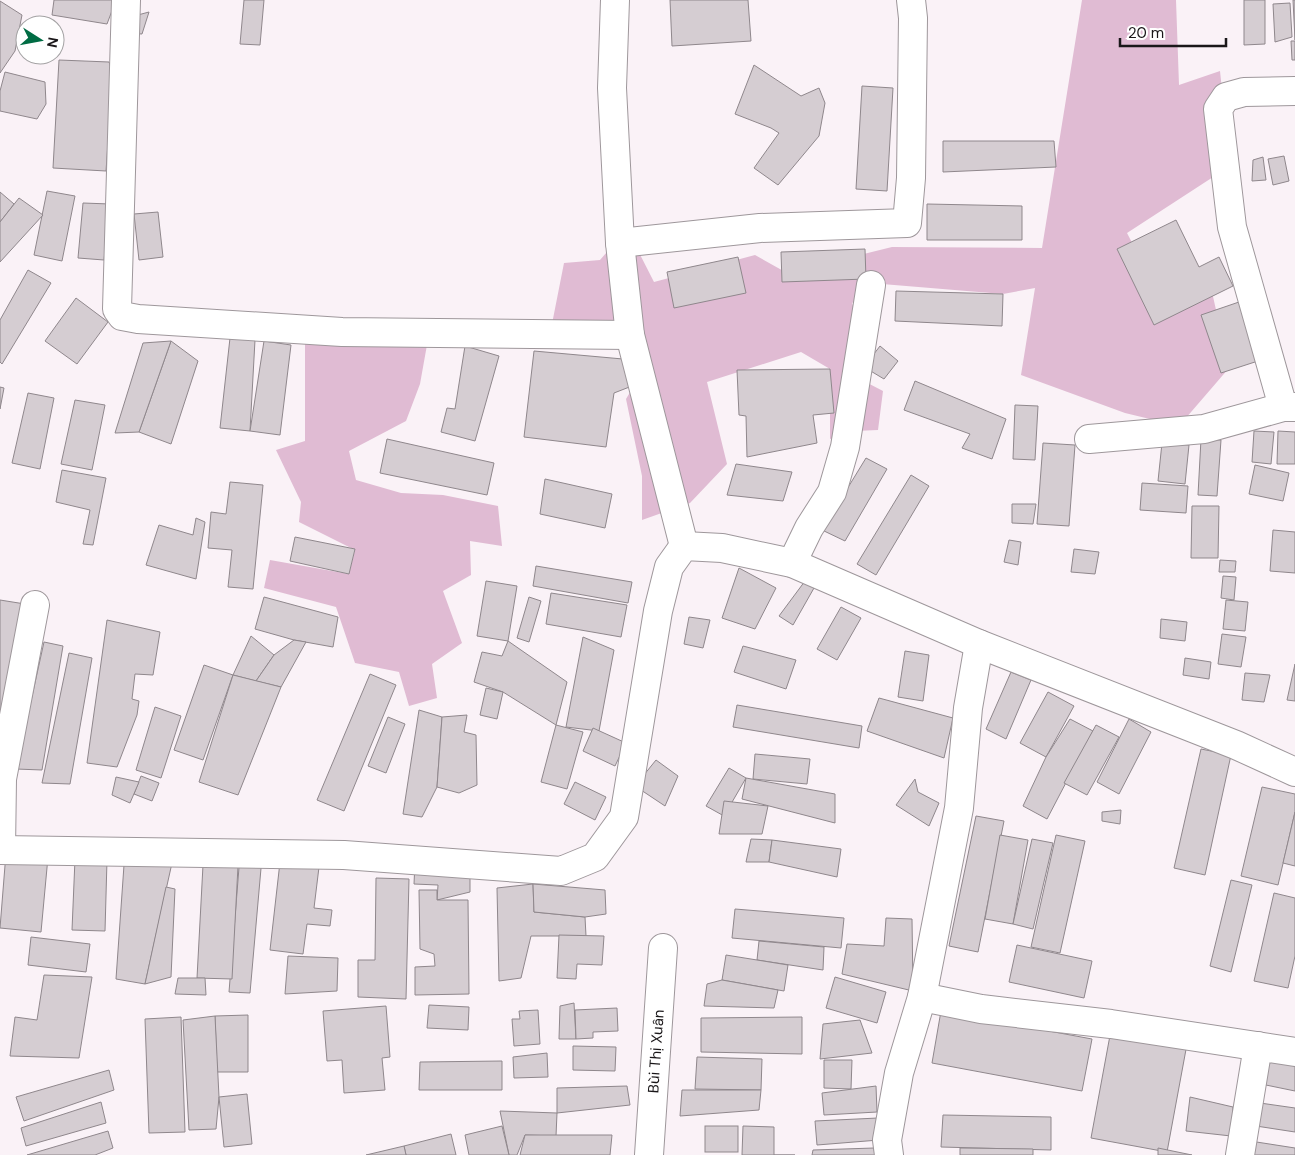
<svg xmlns="http://www.w3.org/2000/svg" width="1295" height="1155" font-family="'DM Sans',sans-serif">
  <style>
    .green { fill: #e0bbd3 }
    .building { fill: #d5cdd2; stroke: #8f878c }
    .lines { fill: none; stroke-linecap: round; stroke-linejoin: round }
    .street-casing { stroke: #9e979b; stroke-width: 30 }
    .street { stroke: #fff; stroke-width: 28 }
    .labels { text-anchor: middle; dominant-baseline: central; stroke-width: 4; stroke-linejoin: round; paint-order: stroke }
    .street-label { font-size: 15px; fill: #1a1719; stroke: #fff }
  </style>
  <rect width="100%" height="100%" fill="#faf2f7"/>
  <g class="green">
    <polygon points="1082,0 1176,0 1179,85 1220,71 1230,166 1127,233 1169,314 1212,292 1229,368 1179,426 1125,413 1021,375 1035,288 1003,294 882,284 852,303 862,331 856,377 883,391 878,430 855,431 830,439 830,369 801,352 707,382 727,464 690,503 642,520 642,476 626,399 650,359 624,343 550,334 564,263 600,260 627,229 654,282 755,255 787,273 892,247 1042,248"/>
    <polygon points="430,328 420,384 406,421 349,451 356,480 401,493 443,495 498,506 502,546 470,541 471,575 443,591 462,643 432,664 437,698 409,706 399,672 355,663 336,607 264,588 270,560 349,574 355,550 299,522 301,502 276,450 305,441 305,330"/>
  </g>
  <g class="building">
    <polygon points="54,0 116,0 107,24 52,15"/>
    <polygon points="244,0 264,0 260,45 240,44"/>
    <polygon points="670,0 748,0 751,41 672,46"/>
    <polygon points="1244,0 1265,0 1265,44 1244,45"/>
    <polygon points="1293,0 1295,0 1295,40"/>
    <polygon points="0,1 22,15 15,51 0,73"/>
    <polygon points="1290,3 1292,37 1275,42 1273,4"/>
    <polygon points="149,12 142,34 126,33 134,16"/>
    <polygon points="1291,41 1295,41 1295,60 1292,60"/>
    <polygon points="59,60 109,62 113,74 106,171 53,168"/>
    <polygon points="754,65 801,96 819,88 825,103 819,136 778,185 754,168 779,133 771,128 735,114"/>
    <polygon points="5,72 45,82 46,104 37,119 0,111 0,91"/>
    <polygon points="862,86 893,88 887,191 856,189"/>
    <polygon points="943,141 1054,141 1056,167 943,172"/>
    <polygon points="1284,156 1289,181 1273,185 1268,159"/>
    <polygon points="1263,157 1266,180 1252,181 1253,160"/>
    <polygon points="47,191 75,196 62,261 34,255"/>
    <polygon points="0,192 14,204 0,222"/>
    <polygon points="19,198 43,215 0,262 0,222"/>
    <polygon points="83,203 110,204 104,260 78,258"/>
    <polygon points="927,204 1022,206 1022,240 927,240"/>
    <polygon points="158,212 163,257 139,260 134,214"/>
    <polygon points="1176,220 1199,267 1219,257 1233,286 1154,325 1117,249"/>
    <polygon points="865,249 866,279 782,282 781,252"/>
    <polygon points="738,257 746,293 674,308 667,272"/>
    <polygon points="28,270 51,283 2,364 0,362 0,320"/>
    <polygon points="896,291 1003,294 1002,326 895,321"/>
    <polygon points="76,298 108,322 77,364 45,341"/>
    <polygon points="1239,302 1258,361 1221,373 1201,315"/>
    <polygon points="230,338 255,340 250,431 220,428"/>
    <polygon points="171,341 198,361 171,444 139,432"/>
    <polygon points="171,341 139,432 115,433 143,343"/>
    <polygon points="264,341 291,345 280,435 250,431"/>
    <polygon points="465,346 499,356 475,441 441,432 447,408 455,409"/>
    <polygon points="880,346 898,361 884,379 864,367"/>
    <polygon points="534,351 634,360 632,386 614,393 606,447 524,437"/>
    <polygon points="830,369 834,413 813,415 817,443 747,457 746,416 739,415 737,370"/>
    <polygon points="915,381 1006,419 992,459 962,448 970,434 904,410"/>
    <polygon points="0,387 4,388 0,409"/>
    <polygon points="28,393 54,398 40,469 12,463"/>
    <polygon points="75,400 105,405 92,470 61,464"/>
    <polygon points="1015,405 1038,406 1035,460 1013,459"/>
    <polygon points="1254,431 1274,432 1271,464 1252,462"/>
    <polygon points="1278,431 1295,432 1295,464 1277,464"/>
    <polygon points="387,439 494,463 487,495 380,473"/>
    <polygon points="1201,439 1221,440 1217,496 1198,495"/>
    <polygon points="1043,443 1075,445 1069,526 1037,524"/>
    <polygon points="1162,443 1189,445 1185,484 1158,481"/>
    <polygon points="866,458 887,469 845,541 822,530"/>
    <polygon points="736,464 792,472 783,501 727,495"/>
    <polygon points="1255,465 1289,473 1283,501 1249,494"/>
    <polygon points="62,470 106,478 93,545 83,544 90,510 56,502"/>
    <polygon points="911,475 929,486 876,575 857,564"/>
    <polygon points="545,479 612,494 605,528 540,514"/>
    <polygon points="230,482 263,485 253,589 228,587 232,550 208,548 211,512 226,514"/>
    <polygon points="1142,483 1188,486 1186,513 1140,510"/>
    <polygon points="1012,504 1036,504 1033,524 1012,523"/>
    <polygon points="1192,506 1219,506 1218,558 1191,558"/>
    <polygon points="196,518 205,522 196,579 146,565 159,525 193,535"/>
    <polygon points="1273,530 1295,532 1295,573 1270,571"/>
    <polygon points="295,537 355,549 349,574 290,561"/>
    <polygon points="1009,540 1021,542 1018,565 1004,562"/>
    <polygon points="1074,549 1099,552 1095,574 1071,572"/>
    <polygon points="1220,560 1236,561 1235,572 1219,572"/>
    <polygon points="536,566 632,582 628,603 533,586"/>
    <polygon points="739,568 776,588 755,629 722,618"/>
    <polygon points="1223,576 1236,577 1234,600 1221,598"/>
    <polygon points="486,581 517,586 508,641 477,636"/>
    <polygon points="805,581 814,588 793,625 779,616"/>
    <polygon points="551,593 627,605 621,637 546,624"/>
    <polygon points="264,597 338,617 333,647 294,640 255,629"/>
    <polygon points="529,597 541,601 529,642 517,638"/>
    <polygon points="0,600 25,604 0,739"/>
    <polygon points="1226,600 1248,602 1245,631 1223,629"/>
    <polygon points="841,607 861,618 837,660 817,649"/>
    <polygon points="689,617 710,620 703,648 684,644"/>
    <polygon points="1161,619 1187,622 1185,641 1160,638"/>
    <polygon points="107,620 160,632 153,675 135,674 132,699 139,701 137,715 117,767 87,763"/>
    <polygon points="1222,634 1246,637 1241,667 1218,664"/>
    <polygon points="251,636 274,655 256,681 233,675"/>
    <polygon points="583,637 614,650 599,731 566,727"/>
    <polygon points="294,640 306,642 281,687 256,681 274,655"/>
    <polygon points="508,641 567,682 556,725 503,692 474,682 482,652 502,656"/>
    <polygon points="44,642 63,646 42,770 16,769"/>
    <polygon points="743,646 796,660 786,689 734,672"/>
    <polygon points="905,651 929,655 923,701 898,697"/>
    <polygon points="69,653 92,658 70,784 42,783"/>
    <polygon points="1185,658 1211,662 1209,679 1183,675"/>
    <polygon points="1295,664 1295,701 1287,700"/>
    <polygon points="204,665 233,675 203,760 174,750"/>
    <polygon points="1011,672 1031,680 1006,739 986,729"/>
    <polygon points="1245,673 1270,675 1264,702 1242,700"/>
    <polygon points="370,674 396,685 344,811 317,800"/>
    <polygon points="233,675 281,687 238,795 199,782"/>
    <polygon points="486,688 503,692 497,719 480,715"/>
    <polygon points="1048,692 1074,706 1046,757 1020,743"/>
    <polygon points="879,698 953,718 944,758 867,731"/>
    <polygon points="737,705 862,726 859,748 733,727"/>
    <polygon points="155,707 181,716 161,778 136,770"/>
    <polygon points="419,710 442,717 437,787 422,817 403,814"/>
    <polygon points="467,715 464,732 476,735 477,785 459,793 437,787 442,717"/>
    <polygon points="388,717 405,724 386,773 368,766"/>
    <polygon points="1070,719 1093,731 1047,819 1023,806 1046,757"/>
    <polygon points="1129,719 1151,732 1119,794 1097,782"/>
    <polygon points="556,725 583,732 567,789 541,782"/>
    <polygon points="1096,725 1119,737 1087,795 1064,783"/>
    <polygon points="593,728 626,743 615,766 583,751"/>
    <polygon points="1201,749 1231,755 1205,875 1174,868"/>
    <polygon points="755,754 810,759 807,784 753,779"/>
    <polygon points="656,760 678,776 665,806 635,786"/>
    <polygon points="729,768 746,778 724,816 706,806"/>
    <polygon points="141,776 159,783 152,801 134,794"/>
    <polygon points="116,777 139,782 130,803 112,795"/>
    <polygon points="746,778 835,794 835,823 742,799"/>
    <polygon points="915,779 918,792 939,803 929,826 896,805"/>
    <polygon points="575,782 606,797 595,820 564,804"/>
    <polygon points="1262,787 1295,794 1295,812 1278,885 1241,876"/>
    <polygon points="724,801 768,806 762,834 719,834"/>
    <polygon points="1121,810 1120,824 1102,821 1102,812"/>
    <polygon points="1295,812 1295,866 1283,863"/>
    <polygon points="976,816 1004,821 978,952 949,946"/>
    <polygon points="1000,835 1028,840 1013,924 985,919"/>
    <polygon points="1056,835 1085,841 1060,953 1031,947"/>
    <polygon points="751,839 772,840 769,862 746,862"/>
    <polygon points="1032,839 1053,843 1033,929 1013,924"/>
    <polygon points="772,840 841,849 837,877 769,862"/>
    <polygon points="6,853 48,857 41,932 0,928"/>
    <polygon points="240,855 262,857 250,993 229,992"/>
    <polygon points="75,859 107,860 105,931 72,930"/>
    <polygon points="280,862 319,867 314,908 332,910 330,926 307,924 303,954 270,950"/>
    <polygon points="172,863 145,984 116,979 124,865"/>
    <polygon points="415,863 470,864 470,892 437,900 438,885 414,884"/>
    <polygon points="203,865 238,866 232,979 197,978"/>
    <polygon points="376,878 409,879 406,999 358,997 358,960 375,960"/>
    <polygon points="1231,880 1252,885 1231,972 1210,966"/>
    <polygon points="533,884 534,912 585,917 586,936 531,936 521,978 499,981 497,888"/>
    <polygon points="533,884 605,890 606,914 585,917 534,912"/>
    <polygon points="166,887 175,889 171,977 145,984"/>
    <polygon points="419,890 437,890 437,900 468,900 469,994 415,995 415,967 435,966 434,954 420,949"/>
    <polygon points="1274,893 1295,898 1295,956 1288,988 1254,981"/>
    <polygon points="735,909 844,918 841,948 732,938"/>
    <polygon points="886,918 912,919 913,991 842,974 847,944 884,946"/>
    <polygon points="559,935 604,936 602,965 577,964 576,979 557,978"/>
    <polygon points="31,937 90,944 86,972 28,965"/>
    <polygon points="759,941 824,947 823,970 757,960"/>
    <polygon points="1017,945 1092,961 1084,998 1009,982"/>
    <polygon points="726,955 788,965 784,991 722,980"/>
    <polygon points="288,956 338,958 337,991 285,994"/>
    <polygon points="44,975 92,977 79,1058 10,1056 15,1017 37,1020"/>
    <polygon points="835,977 886,992 877,1023 826,1008"/>
    <polygon points="178,978 205,978 206,995 175,994"/>
    <polygon points="722,980 778,990 774,1008 704,1006 707,984"/>
    <polygon points="574,1003 576,1039 559,1039 560,1006"/>
    <polygon points="429,1005 469,1007 468,1030 427,1028"/>
    <polygon points="386,1006 390,1057 382,1058 385,1090 344,1093 342,1060 327,1061 323,1011"/>
    <polygon points="617,1008 618,1031 593,1032 593,1038 576,1039 575,1010"/>
    <polygon points="538,1010 540,1044 514,1046 512,1019 520,1019 519,1011"/>
    <polygon points="941,1011 1092,1039 1082,1091 932,1063"/>
    <polygon points="248,1015 248,1072 217,1072 215,1016"/>
    <polygon points="215,1016 219,1097 216,1129 189,1130 183,1020"/>
    <polygon points="181,1017 185,1132 149,1133 145,1019"/>
    <polygon points="802,1017 802,1054 701,1052 701,1018"/>
    <polygon points="860,1020 872,1053 820,1059 823,1024"/>
    <polygon points="1111,1030 1187,1044 1167,1152 1091,1138"/>
    <polygon points="573,1046 616,1047 615,1071 573,1070"/>
    <polygon points="547,1053 548,1077 514,1078 513,1057"/>
    <polygon points="697,1057 762,1059 761,1090 695,1089"/>
    <polygon points="1265,1059 1295,1064 1295,1091 1261,1084"/>
    <polygon points="824,1060 852,1060 851,1089 824,1088"/>
    <polygon points="502,1061 502,1090 419,1090 420,1062"/>
    <polygon points="109,1070 114,1090 24,1121 16,1097"/>
    <polygon points="627,1086 630,1105 557,1113 557,1088"/>
    <polygon points="876,1086 877,1112 824,1115 822,1093"/>
    <polygon points="682,1090 761,1090 759,1110 680,1116"/>
    <polygon points="247,1094 252,1144 224,1147 219,1097"/>
    <polygon points="1190,1097 1233,1107 1231,1136 1186,1131"/>
    <polygon points="101,1102 106,1123 26,1146 21,1128"/>
    <polygon points="1260,1103 1295,1108 1295,1132 1256,1126"/>
    <polygon points="500,1111 557,1113 556,1136 525,1135 517,1155 509,1155"/>
    <polygon points="943,1115 1051,1117 1051,1150 941,1147"/>
    <polygon points="878,1118 879,1140 817,1145 815,1121"/>
    <polygon points="502,1126 509,1155 469,1155 465,1135"/>
    <rect x="705" y="1126" width="33" height="26"/>
    <polygon points="743,1126 774,1127 774,1155 795,1155 742,1155"/>
    <polygon points="108,1131 113,1148 95,1155 27,1155"/>
    <polygon points="451,1134 456,1155 406,1155 404,1146"/>
    <polygon points="525,1135 612,1135 610,1155 520,1155"/>
    <polygon points="1250,1141 1295,1148 1295,1155 1248,1155"/>
    <polygon points="404,1146 406,1155 366,1155"/>
    <polygon points="874,1148 875,1155 812,1155 813,1150"/>
    <polygon points="960,1148 1033,1149 1033,1155 960,1155"/>
    <polygon points="1158,1148 1192,1155 1158,1155"/>
  </g>
  <g class="lines">
    <defs>
      <g id="street">
        <polyline points="126,0 117,309 122,316 138,319 342,332 630,335"/>
        <polyline points="615,0 612,88 620,243 630,335 684,546"/>
        <polyline points="620,243 760,228 907,223 911,178 913,18 911,0"/>
        <polyline points="1283,407 1232,227 1218,109 1226,97 1244,92 1295,91"/>
        <polyline points="1089,439 1204,429 1283,407 1295,407"/>
        <polyline points="792,563 809,528 832,492 845,447 871,285"/>
        <polyline points="0,850 344,855 561,871 595,857 624,817 658,611 669,567 684,546 722,548 792,563 979,644 1236,745 1295,772"/>
        <polyline points="1,850 2,779 35,605"/>
        <polyline points="922,997 981,1009 1111,1024 1295,1052"/>
        <path id="s1" d="M649 1155 663 948"/>
        <polyline points="889,1155 887,1140 899,1073 922,997 959,808 968,708 979,644"/>
        <polyline points="1240,1155 1258,1046"/>
      </g>
    </defs>
    <use href="#street" class="street-casing"/>
    <use href="#street" class="street"/>
  </g>
  <g class="labels">
    <g class="street-label">
      <text stroke="none"><textPath href="#s1" startOffset="104">Bùi Thị Xuân</textPath></text>
    </g>
  </g>
  <g transform="translate(40 40) rotate(101)"><circle r="24" fill="#ffffff" stroke="#a3a2a3"/>
  <path d="M0-4L9 19L0 12L-9 19Z" fill="#006c44"/>
  <text y="-8" font-size="14" font-weight="bold" text-anchor="middle" fill="#1a1719">N</text>
  </g>
  <path d="M1120 38v8h106v-8" fill="none" stroke="#1a1719" stroke-width="2.5"/>
  <text x="1128" y="38" font-size="15" fill="#1a1719" stroke="#ffffff" stroke-width="4" paint-order="stroke">20 m</text>
</svg>
